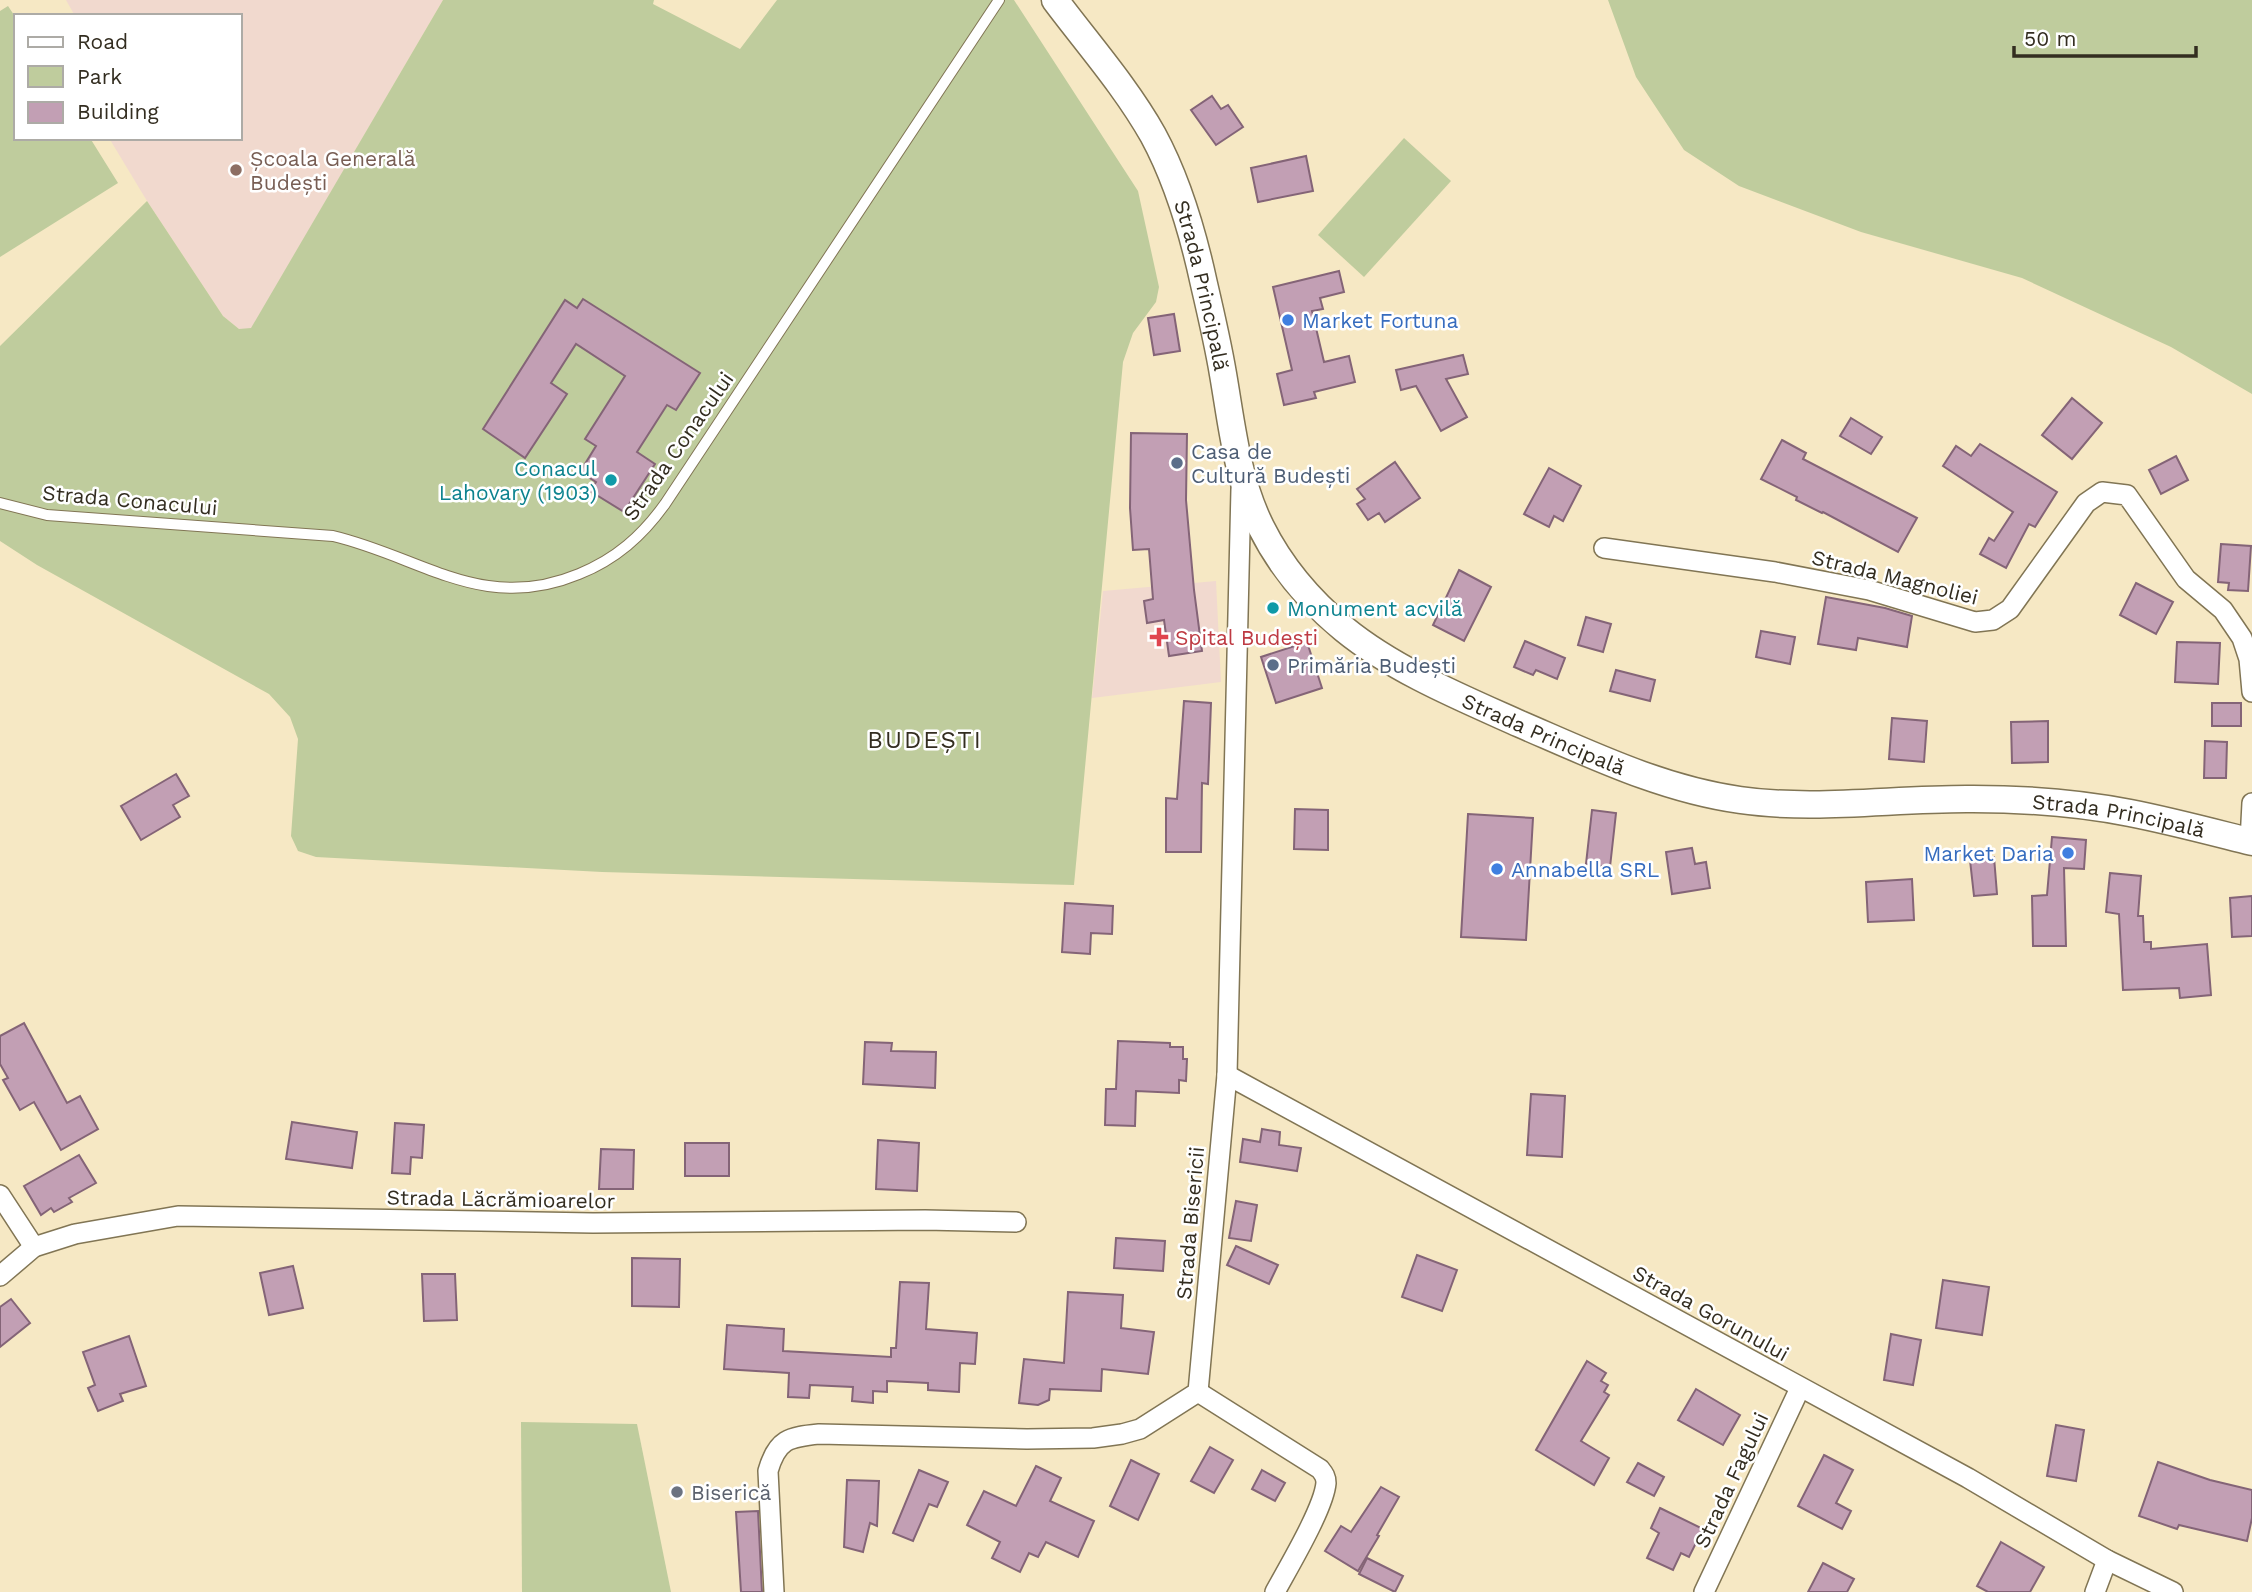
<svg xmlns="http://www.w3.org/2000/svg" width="2252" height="1592" font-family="'Work Sans',sans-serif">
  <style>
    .education { fill: #f1d9ce }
    .medical { fill: #f1d9cf }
    .green { fill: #bfcc9d }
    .building { fill: #c29fb4; stroke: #846477; stroke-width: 2 }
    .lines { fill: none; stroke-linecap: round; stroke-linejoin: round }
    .service-casing { stroke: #817554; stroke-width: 12 }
    .minor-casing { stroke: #817554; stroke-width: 22 }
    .secondary-casing { stroke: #817554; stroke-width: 29 }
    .service { stroke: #fff; stroke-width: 10 }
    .minor { stroke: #fff; stroke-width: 19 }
    .secondary { stroke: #fff; stroke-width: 26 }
    .education-dot { fill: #8d6e63; stroke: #fff; stroke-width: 2.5 }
    .shop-dot { fill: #3f7fe0; stroke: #fff; stroke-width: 2.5 }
    .service-dot { fill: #5c6f8a; stroke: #fff; stroke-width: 2.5 }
    .culture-dot { fill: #0f9aa8; stroke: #fff; stroke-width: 2.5 }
    .health-dot { fill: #e0444e; stroke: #fff; stroke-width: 2.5 }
    .worship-dot { fill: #6b7280; stroke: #fff; stroke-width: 2.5 }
    .labels { text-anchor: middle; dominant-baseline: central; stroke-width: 5; stroke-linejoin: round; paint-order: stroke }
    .education-label { font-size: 21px; fill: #785e54; stroke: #fff; text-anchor: start }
    .street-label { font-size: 21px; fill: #332d20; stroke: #fff }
    .shop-label { font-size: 21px; fill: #366cbe; stroke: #fff; text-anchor: start }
    .service-label { font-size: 21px; fill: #4e5e75; stroke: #fff; text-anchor: start }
    .culture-label { font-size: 21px; fill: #0d838f; stroke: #fff; text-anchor: end }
    .health-label { font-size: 21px; fill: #be3a42; stroke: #fff; text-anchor: start }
    .worship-label { font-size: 21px; fill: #5b616d; stroke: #fff; text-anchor: start }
    .quarter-label { font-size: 24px; letter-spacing: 2px; fill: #332d20; stroke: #fff }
  </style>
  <rect width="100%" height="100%" fill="#f6e8c4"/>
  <polygon class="education" points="66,0 443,0 251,329 239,329 223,316 147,201 109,138 240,138 240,16 75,16"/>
  <polygon class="medical" points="1216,581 1221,682 1092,698 1103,591"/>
  <g class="green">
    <polygon points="443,0 654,0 653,4 740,49 777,0 1014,0 1138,191 1159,287 1156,302 1133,333 1123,362 1074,885 602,872 316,857 298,851 291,836 298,739 290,717 269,694 37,565 0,541 0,346 147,201 223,316 239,329 251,328"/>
    <polygon points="1608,0 2252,0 2252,394 2171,347 2022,278 1861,232 1739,186 1684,150 1636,77"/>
    <polygon points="8,6 16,18 16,138 90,138 118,183 0,257 0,11"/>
    <polygon points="1404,138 1451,181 1364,277 1318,235"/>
    <polygon points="521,1422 637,1424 671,1592 522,1592"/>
  </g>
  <g class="building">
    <polygon points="1212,96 1221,109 1228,105 1243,127 1216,145 1191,110"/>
    <polygon points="1306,156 1313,191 1258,202 1251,168"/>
    <polygon points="1339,271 1344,292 1320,298 1323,309 1312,311 1324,362 1349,356 1355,382 1314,392 1316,398 1284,405 1277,374 1292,370 1273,287"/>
    <polygon points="583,299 700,373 676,410 667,405 637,452 655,464 624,512 590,491 596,482 580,472 596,446 585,439 625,376 576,344 551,383 567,394 525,458 483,429 565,300 577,308"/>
    <polygon points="1174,314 1180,351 1154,355 1148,318"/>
    <polygon points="1463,355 1468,374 1446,379 1467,417 1441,431 1416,386 1401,390 1396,370"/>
    <polygon points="2072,398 2102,423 2072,459 2042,435"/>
    <polygon points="1851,418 1882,437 1871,454 1840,436"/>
    <polygon points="1131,433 1187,434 1186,500 1194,590 1202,651 1169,656 1164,620 1147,623 1144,601 1153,599 1149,549 1133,550 1130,508"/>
    <polygon points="1782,440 1806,453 1803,459 1917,518 1898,552 1823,512 1822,513 1796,500 1797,497 1761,479"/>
    <polygon points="1980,444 2057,492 2035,527 2029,524 2006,568 1980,554 1989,538 1994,541 2013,512 1943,466 1956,446 1971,456"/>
    <polygon points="2176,456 2188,480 2161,494 2149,470"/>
    <polygon points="1395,462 1420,498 1385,522 1379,513 1368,520 1357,504 1365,499 1357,489"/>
    <polygon points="1549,468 1581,486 1563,521 1554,516 1549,527 1524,514"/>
    <polygon points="2221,544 2251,546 2248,591 2228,590 2229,583 2218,582"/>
    <polygon points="1459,570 1491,587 1464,641 1433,625"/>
    <polygon points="2136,583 2173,602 2156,634 2120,615"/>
    <polygon points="1826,597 1885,608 1912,616 1907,647 1858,638 1856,650 1818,644"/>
    <polygon points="1586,617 1611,624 1603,652 1578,645"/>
    <polygon points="1761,631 1795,637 1790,664 1756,657"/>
    <polygon points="1525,641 1565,658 1557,679 1536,670 1533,675 1514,667"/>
    <polygon points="1307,642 1322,688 1276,703 1261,657"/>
    <polygon points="2177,642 2220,643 2218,684 2175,682"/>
    <polygon points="1616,670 1655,680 1650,701 1610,691"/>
    <polygon points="1184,701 1211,703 1208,784 1202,783 1201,852 1166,852 1166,798 1177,799"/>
    <rect x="2212" y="703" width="29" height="23"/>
    <polygon points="1892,718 1927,721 1924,762 1889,759"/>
    <polygon points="2048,721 2048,762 2012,763 2011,722"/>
    <polygon points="2205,741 2227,742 2226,778 2204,778"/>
    <polygon points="176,774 189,796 173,805 180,817 141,840 121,806"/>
    <polygon points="1295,809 1328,810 1328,850 1294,849"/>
    <polygon points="1592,810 1616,813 1610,867 1586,864"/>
    <polygon points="1468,814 1533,818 1526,940 1461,937"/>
    <polygon points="2052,837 2086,840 2084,869 2064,868 2066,946 2033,946 2032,896 2047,895"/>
    <polygon points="1692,848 1695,864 1706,862 1710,888 1672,894 1666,852"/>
    <polygon points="1994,857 1997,894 1974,896 1970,860"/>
    <polygon points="2110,873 2141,876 2138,916 2143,916 2144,942 2151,942 2151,949 2207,944 2211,995 2180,998 2179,988 2123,990 2119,914 2106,912"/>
    <polygon points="1912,879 1914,920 1868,922 1866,882"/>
    <polygon points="2252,896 2252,936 2232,937 2230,898"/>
    <polygon points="1065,903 1113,906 1112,934 1091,933 1090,954 1062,952"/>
    <polygon points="24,1023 67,1103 80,1096 98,1129 61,1150 34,1102 20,1110 3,1080 8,1078 0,1064 0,1036"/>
    <polygon points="1118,1041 1170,1043 1170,1047 1183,1047 1183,1059 1187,1059 1186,1081 1179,1080 1179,1093 1136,1091 1135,1126 1105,1125 1106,1089 1116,1089"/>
    <polygon points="865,1042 892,1043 891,1051 936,1052 935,1088 863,1084"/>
    <polygon points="1531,1094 1565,1096 1562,1157 1527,1155"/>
    <polygon points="292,1122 357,1132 352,1168 286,1159"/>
    <polygon points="395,1123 424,1125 422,1158 411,1157 410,1174 392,1173"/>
    <polygon points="1262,1129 1280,1132 1279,1145 1301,1148 1297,1171 1240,1162 1243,1139 1260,1142"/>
    <polygon points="878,1140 919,1143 917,1191 876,1189"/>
    <rect x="685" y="1143" width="44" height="33"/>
    <polygon points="601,1149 634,1150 633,1189 599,1189"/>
    <polygon points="79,1155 96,1183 69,1198 72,1202 54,1212 51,1208 41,1215 24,1186"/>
    <polygon points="1236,1201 1257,1205 1251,1241 1229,1238"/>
    <polygon points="1116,1238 1165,1241 1163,1271 1114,1268"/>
    <polygon points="1236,1246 1278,1265 1269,1284 1227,1265"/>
    <polygon points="1417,1255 1457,1270 1442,1311 1402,1297"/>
    <polygon points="632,1258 680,1259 679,1307 632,1306"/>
    <polygon points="293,1266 303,1308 269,1315 260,1273"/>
    <polygon points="422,1274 455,1274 457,1320 424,1321"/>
    <polygon points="1943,1280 1989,1287 1982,1335 1936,1328"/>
    <polygon points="900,1282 929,1283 926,1329 977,1333 975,1364 960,1363 959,1392 928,1390 928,1383 887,1381 887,1392 873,1391 873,1403 852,1401 853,1387 810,1385 809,1398 788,1397 789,1373 724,1369 727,1325 784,1329 783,1351 891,1357 891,1348 896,1348"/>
    <polygon points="1068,1292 1123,1295 1121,1328 1154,1332 1148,1374 1102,1369 1101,1391 1050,1389 1049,1400 1038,1405 1019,1403 1024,1359 1064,1363"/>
    <polygon points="11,1299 30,1323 0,1347 0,1307"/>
    <polygon points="1891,1334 1921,1340 1913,1385 1884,1380"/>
    <polygon points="129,1336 146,1386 120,1394 123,1401 98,1411 88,1388 95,1385 83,1352"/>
    <polygon points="1587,1361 1606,1373 1601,1381 1608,1385 1604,1392 1609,1395 1581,1441 1609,1458 1594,1485 1536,1450"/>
    <polygon points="1696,1389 1740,1415 1723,1445 1678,1420"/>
    <polygon points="2056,1425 2084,1430 2076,1481 2047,1476"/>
    <polygon points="1210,1447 1233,1460 1214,1493 1191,1481"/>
    <polygon points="1824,1455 1853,1470 1836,1503 1851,1511 1842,1529 1798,1506"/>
    <polygon points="1131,1460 1159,1474 1138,1520 1110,1506"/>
    <polygon points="2158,1462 2210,1480 2252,1490 2252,1518 2247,1541 2179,1525 2177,1529 2139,1516"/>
    <polygon points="1638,1463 1664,1477 1654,1496 1627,1482"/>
    <polygon points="1036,1466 1061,1478 1050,1501 1094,1521 1078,1557 1046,1542 1038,1557 1029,1553 1020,1572 992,1558 1000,1542 967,1525 984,1491 1016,1506"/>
    <polygon points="919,1470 948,1482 937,1507 929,1504 913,1541 893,1533"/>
    <polygon points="1262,1470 1285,1483 1275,1501 1252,1489"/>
    <polygon points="847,1480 879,1481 877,1526 870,1523 863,1552 844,1547"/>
    <polygon points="1381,1487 1399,1497 1377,1535 1379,1536 1358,1571 1325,1551 1341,1526 1351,1532"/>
    <polygon points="1660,1508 1703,1529 1689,1557 1681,1553 1673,1570 1647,1558 1659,1533 1651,1528"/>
    <polygon points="758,1511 762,1592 741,1592 736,1512"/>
    <polygon points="2001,1542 2044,1567 2030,1592 1988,1592 1977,1586"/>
    <polygon points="1367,1558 1403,1576 1395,1592 1359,1574"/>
    <polygon points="1823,1563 1854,1579 1847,1592 1808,1592"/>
  </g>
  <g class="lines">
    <defs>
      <path id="service" d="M0 503 47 515 333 536C422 557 483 614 579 574 616 559 642 536 665 504L999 0"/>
      <g id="minor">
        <polyline points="1604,548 1775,572 1869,590 1975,622 1993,620 2010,609 2086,503 2102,492 2127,495 2186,579 2223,610 2242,638 2249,659 2252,692"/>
        <polyline points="2250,841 2252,803"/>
        <polyline points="1227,1075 1968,1478 2107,1560 2173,1592"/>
        <polyline points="0,1195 34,1247"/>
        <polyline points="0,1276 34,1247 75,1234 178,1216 593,1223 925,1220 1016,1222"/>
        <path d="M1198 1392 1320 1469C1324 1474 1326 1477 1326 1483 1324 1508 1288 1568 1275 1592"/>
        <path d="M774 1592 768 1471C777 1439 789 1437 819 1434L1027 1439 1093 1438 1122 1434 1140 1429 1198 1392 1227 1075 1241 489"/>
        <polyline points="1704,1592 1800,1388"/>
        <polyline points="2095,1592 2107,1560"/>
      </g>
      <g id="secondary">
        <path id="s1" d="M1055 0C1088 44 1126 87 1153 135 1178 181 1193 233 1204 284 1211 314 1218 344 1223 374 1232 426 1237 479 1261 527 1281 567 1310 601 1344 629 1394 670 1462 698 1520 724 1592 755 1662 789 1740 800 1816 811 1896 798 1973 799 2025 799 2079 803 2130 813 2171 821 2212 832 2252 842"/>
      </g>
    </defs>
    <use href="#service" class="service-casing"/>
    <use href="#minor" class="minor-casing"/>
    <use href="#secondary" class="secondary-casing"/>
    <use href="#service" class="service"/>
    <use href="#minor" class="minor"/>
    <use href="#secondary" class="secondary"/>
  </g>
  <circle class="education-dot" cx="236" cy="170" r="7"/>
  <g class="shop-dot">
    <circle cx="1288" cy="320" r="7"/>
    <circle cx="2068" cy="853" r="7"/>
    <circle cx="1497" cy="869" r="7"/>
  </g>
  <g class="service-dot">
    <circle cx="1177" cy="463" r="7"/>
    <circle cx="1273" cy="665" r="7"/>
  </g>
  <g class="culture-dot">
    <circle cx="611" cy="480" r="7"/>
    <circle cx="1273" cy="608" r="7"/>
  </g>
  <path class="health-dot" d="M1155.5 626.5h7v7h7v7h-7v7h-7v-7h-7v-7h7z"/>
  <circle class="worship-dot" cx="677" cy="1492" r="7"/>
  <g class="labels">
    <g class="education-label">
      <text x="250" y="158">Școala Generală<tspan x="250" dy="24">Budești</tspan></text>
    </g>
    <g class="street-label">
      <text stroke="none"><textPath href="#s1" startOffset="326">Strada Principală</textPath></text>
      <text transform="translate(678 446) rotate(-55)">Strada Conacului</text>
      <text transform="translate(130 500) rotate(5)">Strada Conacului</text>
      <text transform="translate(1895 577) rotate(14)">Strada Magnoliei</text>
      <text stroke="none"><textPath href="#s1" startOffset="934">Strada Principală</textPath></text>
      <text stroke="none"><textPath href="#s1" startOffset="1522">Strada Principală</textPath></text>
      <text transform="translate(501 1199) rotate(1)">Strada Lăcrămioarelor</text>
      <text transform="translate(1190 1223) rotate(-85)">Strada Bisericii</text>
      <text transform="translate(1711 1313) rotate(29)">Strada Gorunului</text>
      <text transform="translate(1731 1480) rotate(-65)">Strada Fagului</text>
    </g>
    <g class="shop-label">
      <text x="1302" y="320">Market Fortuna</text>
      <text x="2054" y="853" text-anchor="end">Market Daria</text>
      <text x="1511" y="869">Annabella SRL</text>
    </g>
    <g class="service-label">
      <text x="1191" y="451">Casa de<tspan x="1191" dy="24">Cultură Budești</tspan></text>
      <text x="1287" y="665">Primăria Budești</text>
    </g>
    <g class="culture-label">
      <text x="597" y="468">Conacul<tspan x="597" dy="24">Lahovary (1903)</tspan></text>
      <text x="1287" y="608" text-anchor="start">Monument acvilă</text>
    </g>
    <g class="health-label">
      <text x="1175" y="637">Spital Budești</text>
    </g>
    <g class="worship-label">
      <text x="691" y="1492">Biserică</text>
    </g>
    <g class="quarter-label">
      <text x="925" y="740">BUDEȘTI</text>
    </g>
  </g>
  <rect x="14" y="14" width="228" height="126" fill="#ffffff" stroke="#adaba6" stroke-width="2"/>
  <rect x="28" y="37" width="35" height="10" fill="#ffffff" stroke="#adaba6" stroke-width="2"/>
  <text x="77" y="49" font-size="21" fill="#332d20">Road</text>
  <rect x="28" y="66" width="35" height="21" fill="#bfcc9d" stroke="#adaba6" stroke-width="2"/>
  <text x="77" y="84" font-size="21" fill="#332d20">Park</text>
  <rect x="28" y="102" width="35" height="21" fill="#c29fb4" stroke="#adaba6" stroke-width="2"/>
  <text x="77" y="119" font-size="21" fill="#332d20">Building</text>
  <path d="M2014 46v10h182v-10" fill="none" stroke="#332d20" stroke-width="3.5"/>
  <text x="2024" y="46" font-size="21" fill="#332d20" stroke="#ffffff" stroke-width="5" paint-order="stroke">50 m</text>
</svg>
